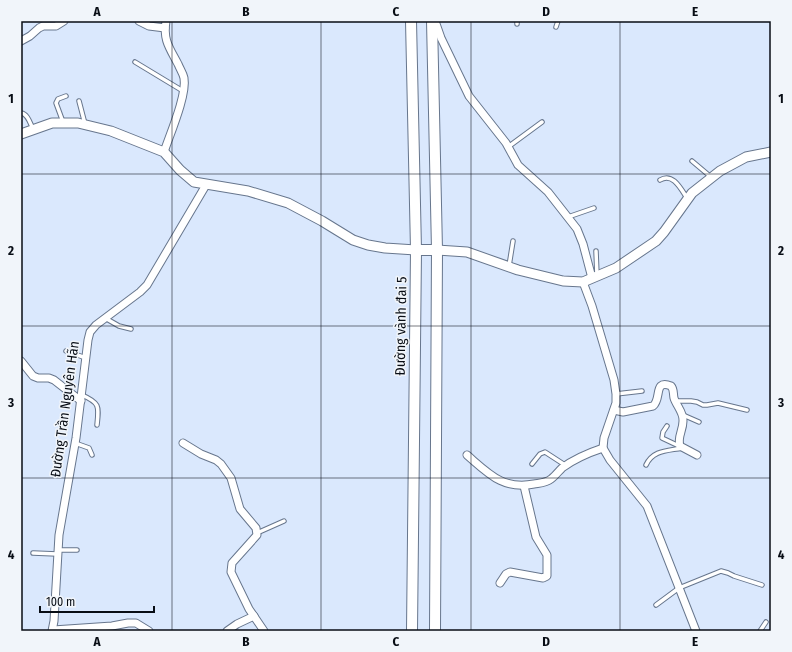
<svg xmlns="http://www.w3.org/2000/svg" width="792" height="652" font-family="'Fira Sans Condensed',sans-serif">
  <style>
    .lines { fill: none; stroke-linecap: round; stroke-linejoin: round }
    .service-casing { stroke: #67768d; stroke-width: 5.5 }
    .minor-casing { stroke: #67768d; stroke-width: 9 }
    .tertiary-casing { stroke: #67768d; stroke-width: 11 }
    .secondary-casing { stroke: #67768d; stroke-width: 12 }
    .service { stroke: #fff; stroke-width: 3.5 }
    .minor { stroke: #fff; stroke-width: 7 }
    .tertiary { stroke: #fff; stroke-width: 9 }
    .secondary { stroke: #fff; stroke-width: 10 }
    .grid { fill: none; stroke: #080d15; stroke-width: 1; stroke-opacity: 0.55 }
    .labels { text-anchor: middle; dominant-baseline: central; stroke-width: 3; stroke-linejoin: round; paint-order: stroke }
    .street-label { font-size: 14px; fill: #080d15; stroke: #f1f5fa }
    .neatline { fill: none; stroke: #080d15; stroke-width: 1.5 }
    .grid-label { font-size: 13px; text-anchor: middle; font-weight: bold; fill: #080d15 }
  </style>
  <rect width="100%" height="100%" fill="#dae8fd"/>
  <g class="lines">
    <defs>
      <g id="service">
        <polyline points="517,21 517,24"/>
        <polyline points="556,27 558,21"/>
        <polyline points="135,62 183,91"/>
        <polyline points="79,101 85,124"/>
        <path d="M21 113C28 114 30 123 33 129"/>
        <polyline points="63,122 56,103 58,99 66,96"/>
        <polyline points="508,147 542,122"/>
        <polyline points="692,161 711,177"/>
        <path d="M660 180C673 172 681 189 687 198"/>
        <polyline points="568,217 594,208"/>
        <polyline points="596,251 597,275"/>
        <polyline points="509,266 513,241"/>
        <polyline points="105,318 119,326 131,329"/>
        <polyline points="66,351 86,358"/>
        <polyline points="616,394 642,391"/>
        <path d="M82 395C100 403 99 406 97 425"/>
        <polyline points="676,401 691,401 697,402 703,405 707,405 718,403 747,410"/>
        <polyline points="683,415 699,422"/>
        <polyline points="667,426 663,432 662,438 679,446"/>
        <polyline points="75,443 89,448 92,455"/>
        <polyline points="532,464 540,454 545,452 565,465"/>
        <path d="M646 465C653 450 667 451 682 448"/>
        <polyline points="257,533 284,521"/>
        <polyline points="58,550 77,550"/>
        <polyline points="33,553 57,554"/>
        <polyline points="656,605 679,588 721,571 728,573 734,576 762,585"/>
        <polyline points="760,631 766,622"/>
      </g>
      <g id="minor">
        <polyline points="139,21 149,26 165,28"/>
        <polyline points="435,21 441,38 469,96 506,143 518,165 548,192 577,229 583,244 592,278"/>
        <polyline points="21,41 30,36 39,28 43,26 56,26 64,21"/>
        <path d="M164 152C170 134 187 95 184 78 183 73 180 69 178 64 169 47 163 40 166 21"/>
        <polyline points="583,282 592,306 614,380 616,394 616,403 604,438 603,448 610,460 647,506 696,631"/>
        <polyline points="21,361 33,376 38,378 49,378 54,380 81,401"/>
        <path d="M614 410 623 412 653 406C662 399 653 379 671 386 674 389 673 393 674 398 676 405 684 413 683 421 683 431 677 437 680 446L697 455"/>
        <polyline points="183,443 201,454 216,460 221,464 231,478 240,509 256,528 257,535 232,563 231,572 249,609 264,631"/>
        <path d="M467 455C489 474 503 490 534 484 540 483 546 483 551 479 555 476 558 472 562 468 574 459 588 453 603 448"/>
        <polyline points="500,583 506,574 510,572 543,578 547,576 547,555 536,537 524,486"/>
        <polyline points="53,630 112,626 128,623 136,623 149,631"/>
        <polyline points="52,631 54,621 59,535 76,438 88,340 90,332 96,325 140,292 147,285 206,185"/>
        <polyline points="227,631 237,624 254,616"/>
      </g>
      <g id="tertiary">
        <polyline points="21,134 52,123 78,123 111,131 164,152 180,170 194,182 248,191 288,203 322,221 353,240 368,245 385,248 416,250"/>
        <polyline points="437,250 467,252 518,270 563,281 583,282 616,268 656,241 664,232 692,193 720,171 746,157 771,152"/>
      </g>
      <g id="secondary">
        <polyline points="411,21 416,250 412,631"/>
        <polyline points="432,21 437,250 435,631"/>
        <polyline points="416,250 437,250"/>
      </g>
    </defs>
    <use href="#service" class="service-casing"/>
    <use href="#minor" class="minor-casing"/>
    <use href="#tertiary" class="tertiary-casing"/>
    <use href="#secondary" class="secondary-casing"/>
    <use href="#service" class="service"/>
    <use href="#minor" class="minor"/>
    <use href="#tertiary" class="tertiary"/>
    <use href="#secondary" class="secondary"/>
  </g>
  <path class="grid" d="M172 21V631M321 21V631M471 21V631M620 21V631M21 174H771M21 326H771M21 478H771"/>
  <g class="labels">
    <g class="street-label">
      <text transform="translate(401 326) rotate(-89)">Đường vành đai 5</text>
      <text transform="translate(65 409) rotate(-82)">Đường Trần Nguyên Hãn</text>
    </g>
  </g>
  <rect width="792" height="652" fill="none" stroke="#f1f5fa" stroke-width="44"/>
  <path d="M40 606v6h114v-6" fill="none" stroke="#080d15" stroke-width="2"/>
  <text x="46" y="606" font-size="12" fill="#080d15" stroke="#f1f5fa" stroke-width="3" paint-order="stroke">100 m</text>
  <rect x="22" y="22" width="748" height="608" class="neatline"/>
  <g class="grid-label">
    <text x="97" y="16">A</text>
    <text x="246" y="16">B</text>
    <text x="396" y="16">C</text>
    <text x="546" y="16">D</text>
    <text x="695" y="16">E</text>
    <text x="11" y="103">1</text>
    <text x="781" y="103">1</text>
    <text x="11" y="255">2</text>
    <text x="781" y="255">2</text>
    <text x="11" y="407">3</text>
    <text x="781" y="407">3</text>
    <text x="11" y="559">4</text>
    <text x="781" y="559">4</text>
    <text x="97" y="646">A</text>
    <text x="246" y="646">B</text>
    <text x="396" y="646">C</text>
    <text x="546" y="646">D</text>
    <text x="695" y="646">E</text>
  </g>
</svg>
